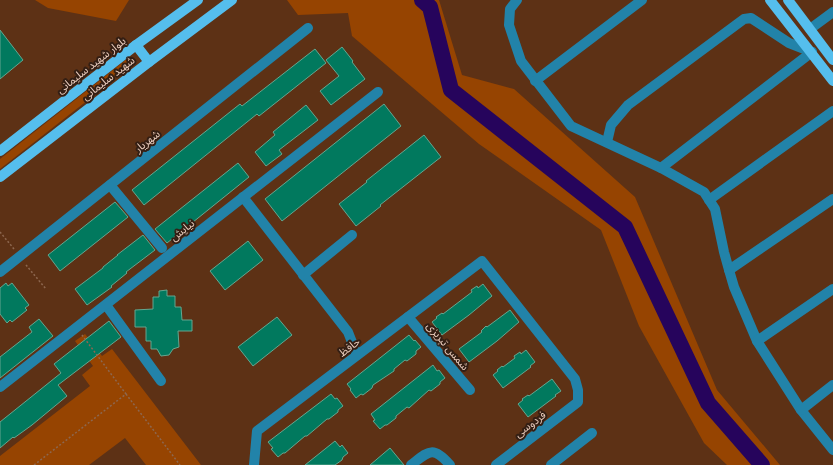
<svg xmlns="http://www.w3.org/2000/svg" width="833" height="465" font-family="'Public Sans','Noto Sans Arabic',sans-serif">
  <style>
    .green { fill: #964401 }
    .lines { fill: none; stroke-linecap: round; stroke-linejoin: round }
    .river { stroke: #26045c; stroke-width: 16 }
    .building { fill: #01795e; stroke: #64a68f }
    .path { stroke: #8d674f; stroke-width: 1.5; stroke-dasharray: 2 2; stroke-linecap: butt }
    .minor { stroke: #2283a9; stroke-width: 10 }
    .major { stroke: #55beed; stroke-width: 10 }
    .labels { text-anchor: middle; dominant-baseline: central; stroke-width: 4; stroke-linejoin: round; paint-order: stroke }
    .street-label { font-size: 11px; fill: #ebcebf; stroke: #341f14 }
  </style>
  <rect width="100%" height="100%" fill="#5d3115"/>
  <g class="green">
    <polygon points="35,0 129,0 116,21 48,8"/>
    <polygon points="287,0 439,0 462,75 514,89 635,197 717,390 780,465 727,465 704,443 639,326 601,230 479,144 352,36 348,13 298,15"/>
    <polygon points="127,59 131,61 126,69 111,82 0,169 0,159"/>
    <polygon points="85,334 102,356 112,349 201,465 146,465 125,438 89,465 0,465 0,456 90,386 82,375 93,366 75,341"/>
  </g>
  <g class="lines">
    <polyline class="river" points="422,0 430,7 451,90 625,227 708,403 762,465"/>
  </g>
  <g class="building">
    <polygon points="0,30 23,60 0,79"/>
    <polygon points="342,47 353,61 352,62 365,79 331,105 320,91 339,76 326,60"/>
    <polygon points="315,49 326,63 259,116 257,114 144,205 132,190 240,104 242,106"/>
    <polygon points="384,104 401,126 282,221 265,199"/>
    <polygon points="306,105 318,120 279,150 282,154 266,166 255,152 275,135 273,132"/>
    <polygon points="424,135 441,157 380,205 381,206 356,226 339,204 367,182 366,181"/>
    <polygon points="238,163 249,177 167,243 155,229"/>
    <polygon points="115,202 128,217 60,271 48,255"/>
    <polygon points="143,235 155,250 126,272 127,273 111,286 112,287 87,305 75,289 103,268 103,267 118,255 117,255"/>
    <polygon points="248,241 263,260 225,290 210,271"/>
    <polygon points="6,283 8,286 12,283 29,305 25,308 27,310 12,322 10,320 7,323 0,314 0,288"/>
    <polygon points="483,284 492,296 469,315 442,335 432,322 437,318 436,317 442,313 443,314 472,292 471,290 477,286 478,288"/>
    <polygon points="167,290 167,296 175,296 175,307 181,307 182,320 192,320 192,331 178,331 179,347 173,349 169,355 161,356 157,349 151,349 151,341 146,341 146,327 135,327 135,310 153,309 153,297 159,297 159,291"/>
    <polygon points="510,310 519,322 497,341 469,362 459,349 482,332 481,331 486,326 487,327"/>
    <polygon points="277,317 292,335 253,366 238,347"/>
    <polygon points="39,319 53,336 0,378 0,357 32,332 29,327"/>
    <polygon points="109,321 121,337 58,385 67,396 32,425 14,438 13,437 0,448 0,422 61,373 54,364"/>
    <polygon points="409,335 414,341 415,340 421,347 416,351 416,354 407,361 405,360 394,369 394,371 373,385 372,388 363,395 361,394 356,398 350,390 351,389 347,384"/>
    <polygon points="526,350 535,362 530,366 531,367 503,388 493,375 498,371 497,370 502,366 503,367 515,358 514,356 520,352 521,354"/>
    <polygon points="433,365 437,371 439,370 445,378 440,382 440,384 431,391 429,390 409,408 407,407 396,416 396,418 387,425 385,425 380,429 373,421 375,420 371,414"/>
    <polygon points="552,379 561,391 555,395 556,396 528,417 518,404 523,400 522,399 528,395 529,396"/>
    <polygon points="331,394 335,399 337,398 343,406 338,410 338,412 329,419 327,419 307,436 305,436 285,453 283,453 278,457 271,449 273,448 268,442"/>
    <polygon points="335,441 340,447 342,445 348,453 343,457 342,460 335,465 305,465"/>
    <polygon points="390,448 404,465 370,465"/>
  </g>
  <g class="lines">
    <g class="path">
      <polyline points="0,232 14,249"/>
      <polyline points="26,265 46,289"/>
      <polyline points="126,394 180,465"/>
      <polyline points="34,465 126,394 82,335"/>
    </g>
    <g class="minor">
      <polyline points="517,0 510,9 509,25 521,61 571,126 661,168 704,192 715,209 724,252 729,270 734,287 757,341 801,410 833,450"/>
      <polyline points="810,29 833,12"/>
      <polyline points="535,81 642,0"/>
      <polyline points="607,142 611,125 628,105 744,19 751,18 789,43 812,52"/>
      <polyline points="661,168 812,52"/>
      <polyline points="110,185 162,248"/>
      <polyline points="243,197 348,332 357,355"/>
      <polyline points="709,200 833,111"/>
      <polyline points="729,270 833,199"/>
      <polyline points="0,272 308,28"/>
      <polyline points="303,275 352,235"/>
      <polyline points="106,305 161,381"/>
      <polyline points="408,317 470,390"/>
      <polyline points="757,341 833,289"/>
      <polyline points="0,387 378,92"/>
      <polyline points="801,410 833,385"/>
      <polyline points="254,465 257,431 482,261 575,379 578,390 578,402 496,465"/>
      <path d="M411 465C429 451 433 445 450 465"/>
      <polyline points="551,465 592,433"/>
    </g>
    <g class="major">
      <polyline points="770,0 833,81"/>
      <polyline points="788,0 833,60"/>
      <polyline points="136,45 149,62"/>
      <polyline points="0,151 136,45 198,0"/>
      <polyline points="0,177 149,62 232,0"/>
    </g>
  </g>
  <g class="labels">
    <g class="street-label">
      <text transform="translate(91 65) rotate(-38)">بلوار شهید سلیمانی</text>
      <text transform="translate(108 78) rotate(-38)">شهید سلیمانی</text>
      <text transform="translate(147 141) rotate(-38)">شهریار</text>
      <text transform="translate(182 230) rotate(-38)">نیایش</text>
      <text transform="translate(448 346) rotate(50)">شمس تبریزی</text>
      <text transform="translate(349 347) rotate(-37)">حافظ</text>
      <text transform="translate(530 424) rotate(-37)">فردوسی</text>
    </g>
  </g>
</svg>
